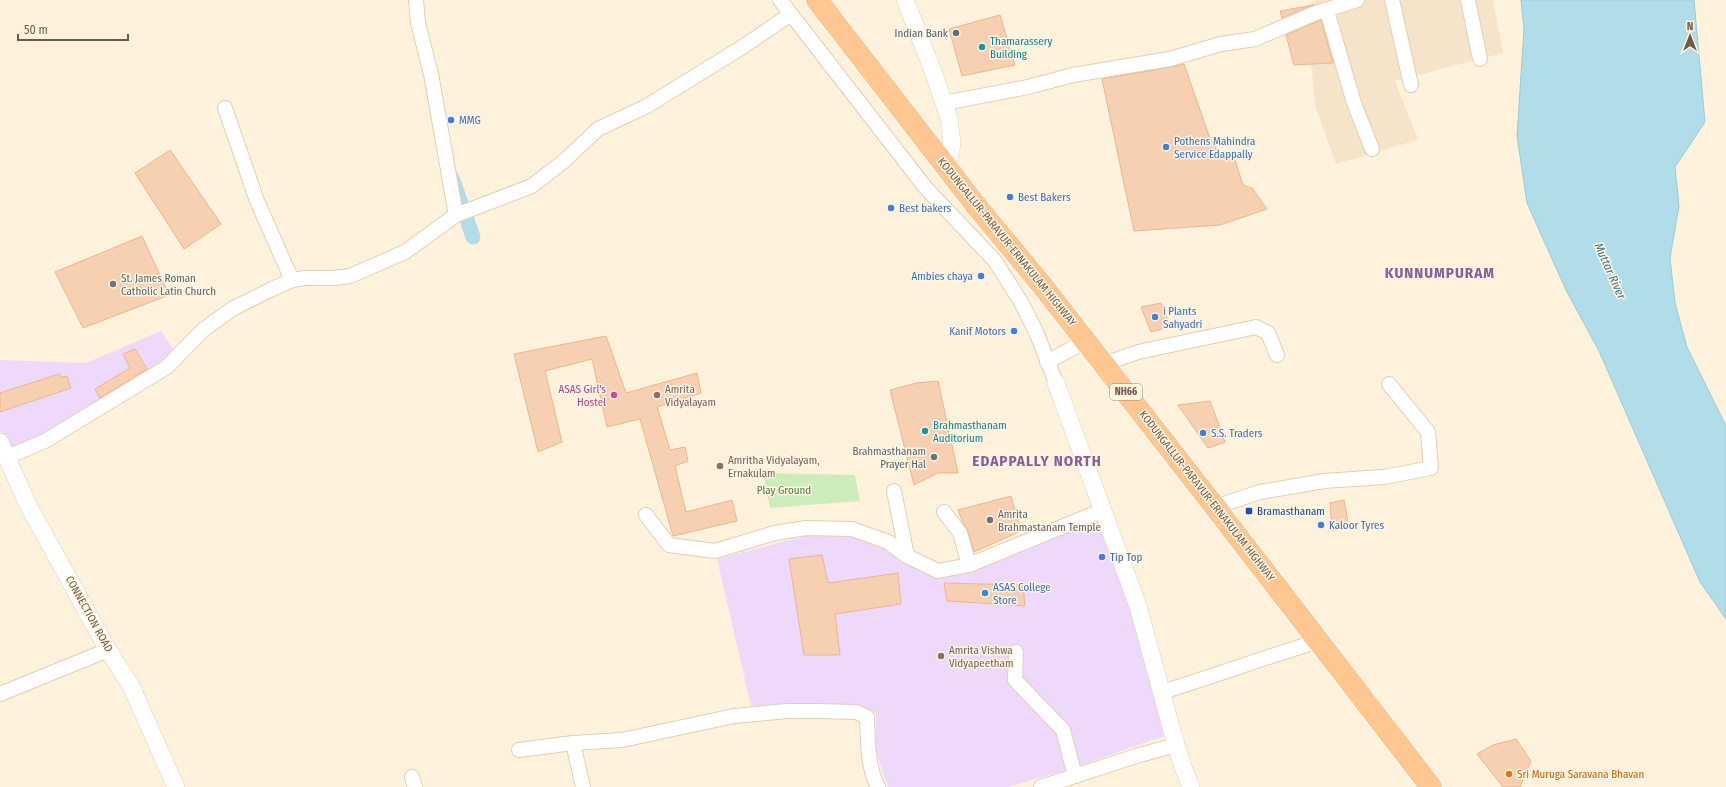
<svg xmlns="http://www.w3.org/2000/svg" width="1726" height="787" font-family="'Fira Sans Condensed',sans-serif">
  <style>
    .residential { fill: #f6e4ca }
    .education { fill: #efd9fa }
    .green { fill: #ccecba }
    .water { fill: #b0dde8; stroke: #95cddb }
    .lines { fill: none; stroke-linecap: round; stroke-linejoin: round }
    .canal { stroke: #b0dde8; stroke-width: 15 }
    .building { fill: #f6d0b1; stroke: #e9b791 }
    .minor-casing { stroke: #e2ceb8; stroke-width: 16 }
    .tertiary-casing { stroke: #e2ceb8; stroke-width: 18 }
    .trunk-casing { stroke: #fff; stroke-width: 24 }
    .minor { stroke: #fff; stroke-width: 14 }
    .tertiary { stroke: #fff; stroke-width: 17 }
    .trunk { stroke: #fec690; stroke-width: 22 }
    .service-dot { fill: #5c6f8a; stroke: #fff6e4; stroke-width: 1.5 }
    .culture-dot { fill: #0f9aa8; stroke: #fff6e4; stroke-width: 1.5 }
    .shop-dot { fill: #3f7fe0; stroke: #fff6e4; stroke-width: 1.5 }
    .worship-dot { fill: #6b7280; stroke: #fff6e4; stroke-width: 1.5 }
    .hotel-dot { fill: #d1479c; stroke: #fff6e4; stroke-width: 1.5 }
    .education-dot { fill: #8d6e63; stroke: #fff6e4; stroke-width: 1.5 }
    .transit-dot { fill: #1a4fb4; stroke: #fff6e4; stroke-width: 1.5 }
    .food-dot { fill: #e8710a; stroke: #fff6e4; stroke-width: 1.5 }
    .labels { text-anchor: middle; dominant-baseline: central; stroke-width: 3; stroke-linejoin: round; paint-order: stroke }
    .shield { fill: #fff6e4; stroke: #9e8774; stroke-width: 1 }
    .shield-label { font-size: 10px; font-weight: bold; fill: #745744 }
    .service-label { font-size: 11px; fill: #4e5e75; stroke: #fff6e4; text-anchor: end }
    .culture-label { font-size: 11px; fill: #0d838f; stroke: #fff6e4; text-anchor: start }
    .shop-label { font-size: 11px; fill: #366cbe; stroke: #fff6e4; text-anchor: start }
    .street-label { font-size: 11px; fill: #745744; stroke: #fff6e4 }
    .worship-label { font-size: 11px; fill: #5b616d; stroke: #fff6e4; text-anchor: start }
    .hotel-label { font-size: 11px; fill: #b23c85; stroke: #fff6e4; text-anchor: end }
    .education-label { font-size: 11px; fill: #785e54; stroke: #fff6e4; text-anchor: start }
    .park-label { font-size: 11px; fill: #4b7c3a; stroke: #fff6e4 }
    .transit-label { font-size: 11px; fill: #164399; stroke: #fff6e4; text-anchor: start }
    .food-label { font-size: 11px; fill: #c56008; stroke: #fff6e4; text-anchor: start }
    .water-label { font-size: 12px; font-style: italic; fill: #397383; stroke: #fff6e4 }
    .district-label { font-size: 15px; font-weight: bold; letter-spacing: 1px; fill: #885e99; stroke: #fff6e4 }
  </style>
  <rect width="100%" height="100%" fill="#fef2dc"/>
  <polygon class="residential" points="1317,0 1493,0 1503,53 1395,81 1418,140 1336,164 1315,105 1306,5"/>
  <g class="education">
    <polygon points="161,331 174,350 135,385 13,449 0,430 0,360 86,363"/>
    <polygon points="1099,518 1130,607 1164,736 1061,772 1008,787 888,787 876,752 876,713 845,705 751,706 717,559 806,536 850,535 884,546 939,576"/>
  </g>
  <polygon class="green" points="763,473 855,475 860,501 770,508"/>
  <polygon class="water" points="1521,0 1694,0 1705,122 1675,167 1679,206 1670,258 1675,303 1687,347 1726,426 1726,619 1700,582 1599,351 1566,290 1527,203 1517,136 1524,29"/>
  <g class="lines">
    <polyline class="canal" points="452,178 473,237"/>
  </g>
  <g class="building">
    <polygon points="1314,5 1310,6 1282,18 1280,11"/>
    <polygon points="1000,15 1015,65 962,76 949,29"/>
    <polygon points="1321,20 1333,63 1294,65 1286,35"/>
    <polygon points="1184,64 1209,136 1221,157 1235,160 1243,185 1252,188 1267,209 1220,225 1134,231 1102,79 1171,67"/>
    <polygon points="170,150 221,224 184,249 135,173"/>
    <polygon points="142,236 169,295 83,328 55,272"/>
    <polygon points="1161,303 1170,327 1151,332 1141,307"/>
    <polygon points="606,336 626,393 697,373 701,393 657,407 670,450 685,447 688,461 675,466 686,512 732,500 737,521 673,536 640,419 607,427 592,359 545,371 562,442 538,452 514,354"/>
    <polygon points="135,349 147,369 100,398 95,389 130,368 123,354"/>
    <polygon points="59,374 62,377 67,376 71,388 0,412 0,393"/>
    <polygon points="938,381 958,473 938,473 914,485 890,390 917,383"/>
    <polygon points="1210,401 1225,442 1208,448 1178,405"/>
    <polygon points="1011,496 1021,531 974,552 968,531 963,523 958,510"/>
    <polygon points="1344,500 1349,528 1332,531 1330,503"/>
    <polygon points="822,555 828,583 898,573 901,604 835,614 840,655 804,655 789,559"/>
    <polygon points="944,583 1023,585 1025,606 947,601"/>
    <polygon points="1516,739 1531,761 1520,787 1503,787 1477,754 1493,745"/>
  </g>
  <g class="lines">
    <defs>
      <g id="minor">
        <polyline points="416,0 418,23 431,74 456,215"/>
        <polyline points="780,0 925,187 995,261 1021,302 1037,334 1056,383"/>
        <polyline points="1392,0 1411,85"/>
        <polyline points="1468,0 1480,59"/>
        <polyline points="1327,11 1354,103 1372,149"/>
        <polyline points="944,103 1028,87 1073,75 1170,59 1221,44 1255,39 1313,14 1357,0"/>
        <polyline points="225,108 257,201 292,280"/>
        <polyline points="1047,362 1086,341"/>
        <polyline points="1104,364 1138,352 1256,327 1268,333 1277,355"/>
        <polyline points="7,457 45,441 167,367 203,330 232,309 272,289 292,280 305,278 334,278 350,276 405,252 456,215 532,186 564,161 598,129 647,106 744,46 791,14"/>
        <polyline points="894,491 907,556 938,571 969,565"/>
        <polyline points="1215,507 1260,492 1324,481 1383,477 1431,468 1428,432 1389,384"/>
        <polyline points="944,512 960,533 969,565 1103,510"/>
        <polyline points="646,515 669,545 715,551 775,533 806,528 852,529 888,542 907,556"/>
        <polyline points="1016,652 1015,680 1063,730 1075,776"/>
        <path d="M1162 692C1214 676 1266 657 1319 641"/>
        <polyline points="0,694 108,650"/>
        <polyline points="573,743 583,787"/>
        <path d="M519 750 573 743 622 740 734 716 787 711H818L856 712 867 717C868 740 867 766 878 787"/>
        <polyline points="412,777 415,787"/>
        <polyline points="1041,787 1136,756 1176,745"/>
      </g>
      <g id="tertiary">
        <polyline points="905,0 933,71 949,118 952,144 947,168"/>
        <polyline points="1056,383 1138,606 1176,745 1184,770 1191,787"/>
        <polyline points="0,442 28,505 108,650 131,686 176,787"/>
      </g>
      <polyline id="trunk" points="817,0 978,208 1041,284 1215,507 1431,787"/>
    </defs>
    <use href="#minor" class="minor-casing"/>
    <use href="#tertiary" class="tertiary-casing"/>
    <use href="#trunk" class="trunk-casing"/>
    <use href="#minor" class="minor"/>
    <use href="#tertiary" class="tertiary"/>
    <use href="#trunk" class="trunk"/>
  </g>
  <circle class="service-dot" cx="956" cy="33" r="4"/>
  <g class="culture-dot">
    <circle cx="982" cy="47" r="4"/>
    <circle cx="925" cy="431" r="4"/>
  </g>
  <g class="shop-dot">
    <circle cx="451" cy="120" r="4"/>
    <circle cx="1166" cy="147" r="4"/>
    <circle cx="1010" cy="197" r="4"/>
    <circle cx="891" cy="208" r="4"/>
    <circle cx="981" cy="276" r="4"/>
    <circle cx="1155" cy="317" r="4"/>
    <circle cx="1014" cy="331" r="4"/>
    <circle cx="1203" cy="433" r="4"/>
    <circle cx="1321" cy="525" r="4"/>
    <circle cx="1102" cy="557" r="4"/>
    <circle cx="985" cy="593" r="4"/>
  </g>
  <g class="worship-dot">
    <circle cx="113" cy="284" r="4"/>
    <circle cx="934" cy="457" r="4"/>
    <circle cx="990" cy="520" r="4"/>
  </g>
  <circle class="hotel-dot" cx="614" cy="395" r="4"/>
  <g class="education-dot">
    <circle cx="657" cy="395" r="4"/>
    <circle cx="720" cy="466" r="4"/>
    <circle cx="941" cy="656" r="4"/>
  </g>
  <rect class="transit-dot" x="1245" y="507" width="8" height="8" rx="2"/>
  <circle class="food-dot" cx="1509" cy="774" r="4"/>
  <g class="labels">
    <rect class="shield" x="1110" y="384" width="32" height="16" rx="3"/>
    <g class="shield-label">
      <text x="1126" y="392">NH66</text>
    </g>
    <g class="service-label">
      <text x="948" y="33">Indian Bank</text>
    </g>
    <g class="culture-label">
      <text x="990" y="41">Thamarassery<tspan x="990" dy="13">Building</tspan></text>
      <text x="933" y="425">Brahmasthanam<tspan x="933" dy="13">Auditorium</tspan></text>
    </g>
    <g class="shop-label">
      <text x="459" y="120">MMG</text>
      <text x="1174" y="141">Pothens Mahindra<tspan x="1174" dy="13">Service Edappally</tspan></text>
      <text x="1018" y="197">Best Bakers</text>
      <text x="899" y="208">Best bakers</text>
      <text x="973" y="276" text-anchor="end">Ambies chaya</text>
      <text x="1163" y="311">i Plants<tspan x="1163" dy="13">Sahyadri</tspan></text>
      <text x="1006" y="331" text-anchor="end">Kanif Motors</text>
      <text x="1211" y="433">S.S. Traders</text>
      <text x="1329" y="525">Kaloor Tyres</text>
      <text x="1110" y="557">Tip Top</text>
      <text x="993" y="587">ASAS College<tspan x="993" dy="13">Store</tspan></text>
    </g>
    <g class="street-label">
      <text transform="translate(1007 242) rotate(51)">KODUNGALLUR-PARAVUR-ERNAKULAM HIGHWAY</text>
      <text transform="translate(1207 496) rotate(52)">KODUNGALLUR-PARAVUR-ERNAKULAM HIGHWAY</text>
      <text transform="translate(89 614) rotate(61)">CONNECTION ROAD</text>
    </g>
    <g class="worship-label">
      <text x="121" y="278">St. James Roman<tspan x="121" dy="13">Catholic Latin Church</tspan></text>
      <text x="926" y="451" text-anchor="end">Brahmasthanam<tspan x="926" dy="13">Prayer Hal</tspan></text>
      <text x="998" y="514">Amrita<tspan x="998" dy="13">Brahmastanam Temple</tspan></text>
    </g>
    <g class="hotel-label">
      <text x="606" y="389">ASAS Girl's<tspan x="606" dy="13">Hostel</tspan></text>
    </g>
    <g class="education-label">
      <text x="665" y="389">Amrita<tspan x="665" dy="13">Vidyalayam</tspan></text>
      <text x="728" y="460">Amritha Vidyalayam,<tspan x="728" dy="13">Ernakulam</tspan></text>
      <text x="949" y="650">Amrita Vishwa<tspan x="949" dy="13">Vidyapeetham</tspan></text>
    </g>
    <g class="park-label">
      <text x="784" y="490">Play Ground</text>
    </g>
    <g class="transit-label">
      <text x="1257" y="511">Bramasthanam</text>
    </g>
    <g class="food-label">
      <text x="1517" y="774">Sri Muruga Saravana Bhavan</text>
    </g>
    <g class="water-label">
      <text transform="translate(1610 271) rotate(66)">Muttar River</text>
    </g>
    <g class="district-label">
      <text x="1440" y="273">KUNNUMPURAM</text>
      <text x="1037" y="461">EDAPPALLY NORTH</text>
    </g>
  </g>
  <g transform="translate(1690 36)" stroke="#fff6e4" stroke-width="3" paint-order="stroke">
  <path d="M0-3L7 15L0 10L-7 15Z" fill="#745744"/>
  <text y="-6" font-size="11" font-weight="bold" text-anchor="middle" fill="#745744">N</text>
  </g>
  <path d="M18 34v6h110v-6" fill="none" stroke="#745744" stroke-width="2"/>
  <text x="24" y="34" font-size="12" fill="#745744" stroke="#fff6e4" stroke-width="3" paint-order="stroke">50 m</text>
</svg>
